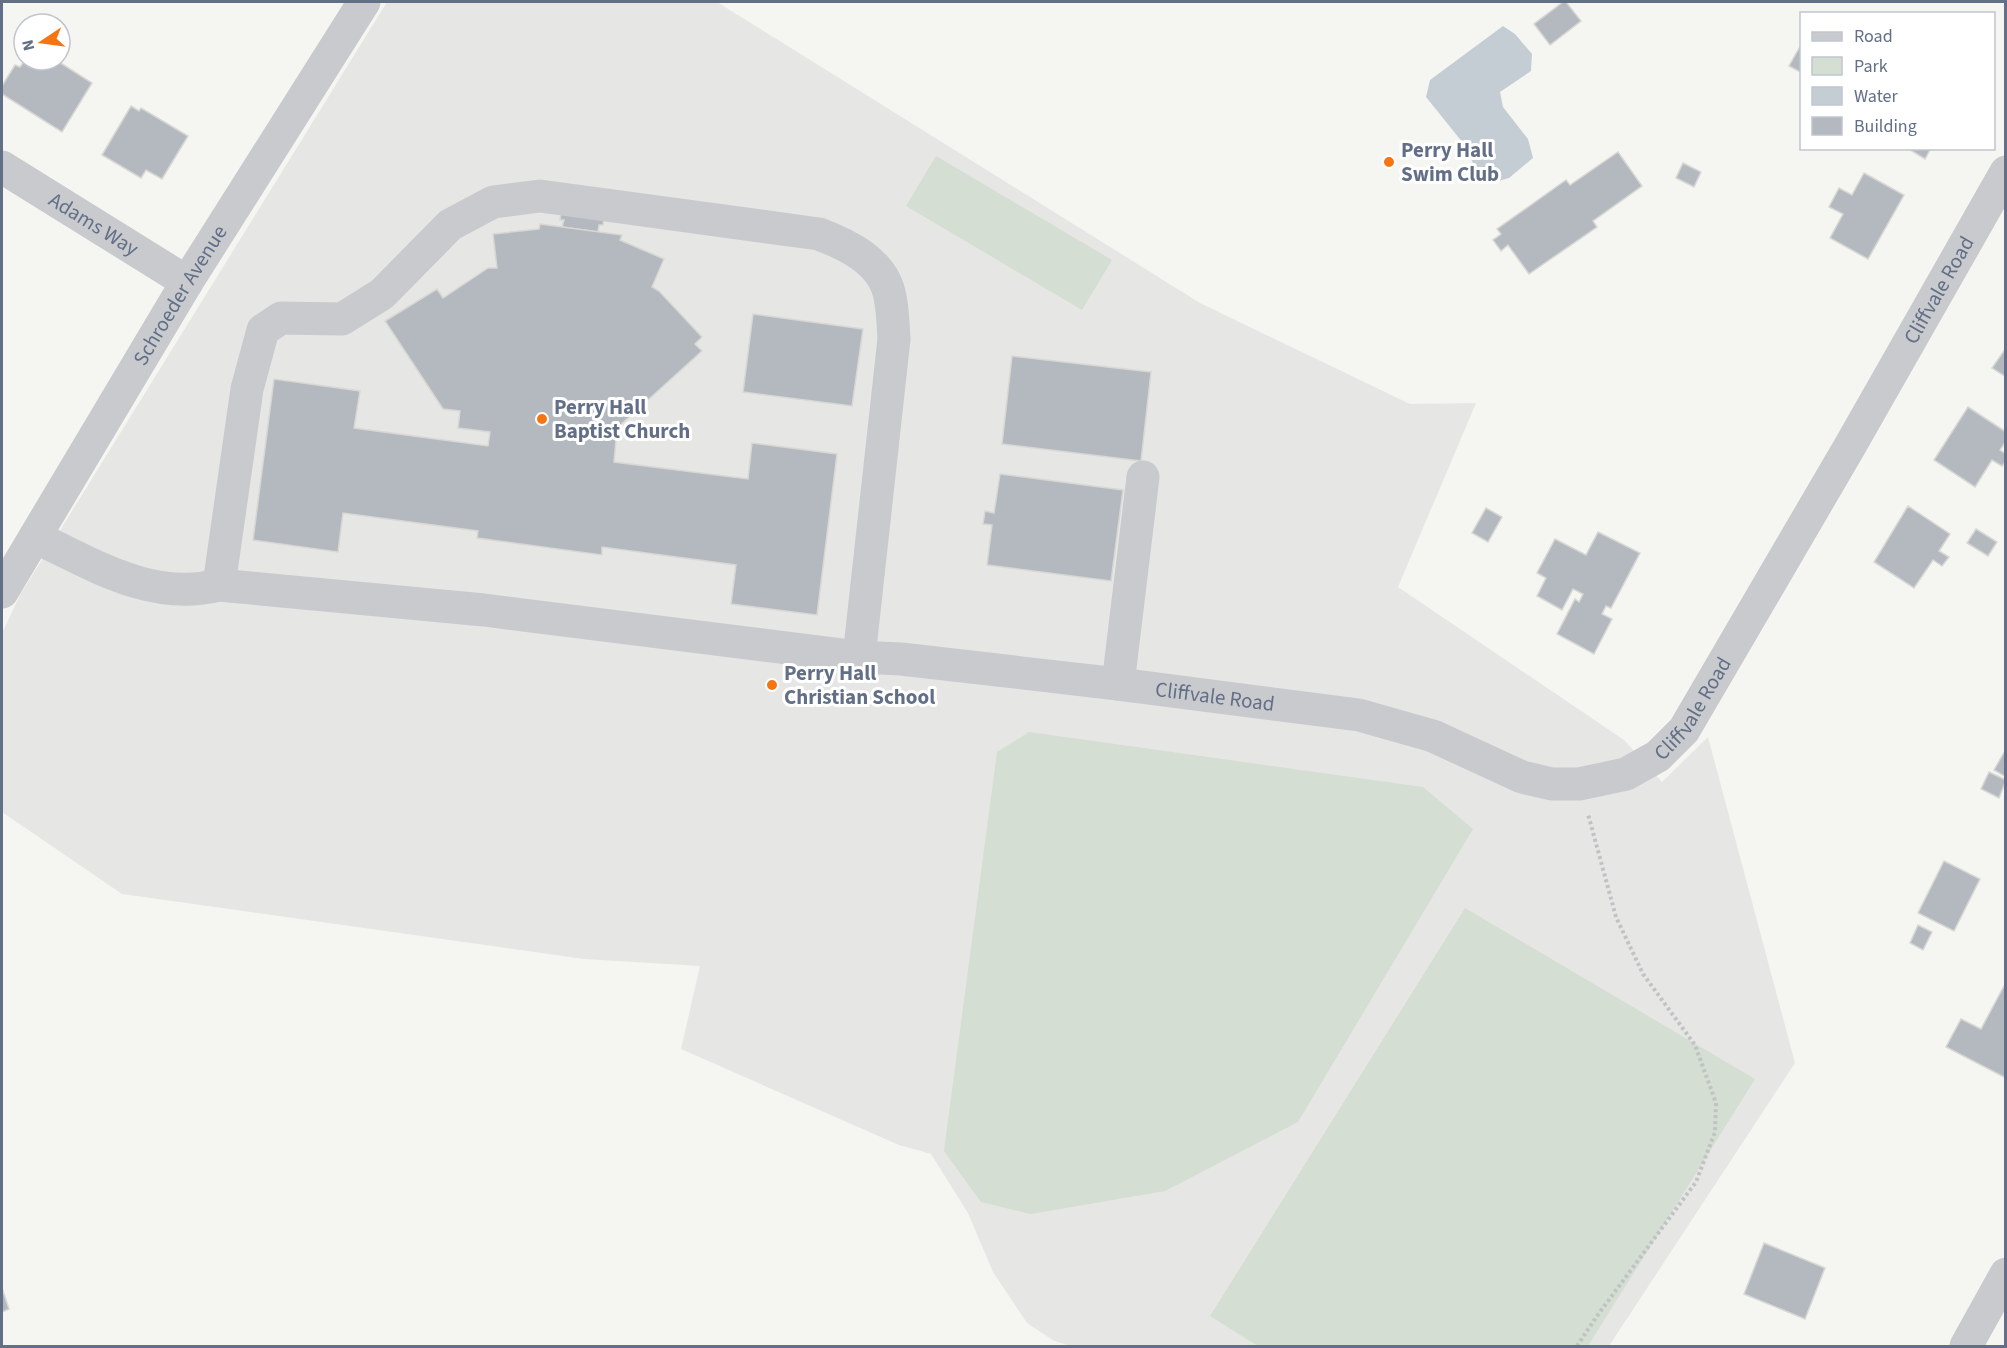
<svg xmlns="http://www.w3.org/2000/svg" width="2007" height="1348" font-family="'Source Sans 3',sans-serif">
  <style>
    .built { fill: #e6e6e5 }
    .green { fill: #d5ded2 }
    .water { fill: #c5cdd4 }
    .building { fill: #b4b9c0; stroke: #d7d7d4; stroke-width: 1.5 }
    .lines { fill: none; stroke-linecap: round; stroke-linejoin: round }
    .path { stroke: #c0c2c4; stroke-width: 4; stroke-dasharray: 3 3; stroke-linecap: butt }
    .minor { stroke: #c8cace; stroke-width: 33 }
    .poi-dot { fill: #f57513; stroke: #fff; stroke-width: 2 }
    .labels { text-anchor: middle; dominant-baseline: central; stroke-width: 6; stroke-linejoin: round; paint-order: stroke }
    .poi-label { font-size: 21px; font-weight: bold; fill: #626f86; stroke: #fff; text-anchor: start }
    .street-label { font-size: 21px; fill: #626f86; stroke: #fff }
  </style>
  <rect width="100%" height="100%" fill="#f5f6f2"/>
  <polygon class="built" points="387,2 717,2 1200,303 1410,404 1476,403 1398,587 1624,740 1662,782 1708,737 1795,1063 1609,1346 1071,1346 1054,1341 1027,1323 993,1272 968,1213 931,1154 899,1145 681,1049 700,966 584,959 122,894 2,812 2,633 20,595"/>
  <g class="green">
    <polygon points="936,156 1112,260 1082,310 906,206"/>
    <polygon points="1029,732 1423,787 1473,829 1298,1122 1165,1191 1031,1214 981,1202 944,1151 997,752"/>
    <polygon points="1465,908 1755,1079 1588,1346 1258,1346 1210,1316"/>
  </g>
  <polygon class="water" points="1503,26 1515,34 1532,54 1531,71 1500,92 1503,107 1528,139 1533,158 1509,178 1491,183 1477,171 1463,143 1426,97 1430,80"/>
  <g class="building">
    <polygon points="1563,2 1566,2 1581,21 1550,45 1534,24"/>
    <polygon points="1802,43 1802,73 1789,66"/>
    <polygon points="25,60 56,60 92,83 62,132 2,94 2,86 15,65 20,67"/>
    <polygon points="131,106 139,111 141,108 188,136 162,179 146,170 141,178 102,155"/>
    <polygon points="1907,148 1931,148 1925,159"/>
    <polygon points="1618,152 1642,186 1593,221 1597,227 1529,274 1508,245 1501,251 1493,240 1501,234 1497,229 1566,180 1570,185"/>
    <polygon points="1683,163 1701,172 1694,187 1676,178"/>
    <polygon points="1864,173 1904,195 1868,259 1830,238 1843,214 1829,207 1839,188 1852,195"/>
    <polygon points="565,186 608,192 603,225 599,225 598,232 562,227 564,220 560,220"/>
    <polygon points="540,224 622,235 620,240 664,259 652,287 659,291 702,337 695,344 702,351 617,428 614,462 748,479 752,443 837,454 817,615 731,604 736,565 602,547 602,555 477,538 478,531 343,513 338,552 253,540 274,379 360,391 354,428 488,446 490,432 458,428 460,411 443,409 385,321 437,289 443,298 488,268 497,268 493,234 539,229"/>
    <polygon points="753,314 863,329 852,406 743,392"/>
    <polygon points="2006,348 2006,377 1992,368"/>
    <polygon points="1012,356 1151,372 1141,461 1002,444"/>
    <polygon points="1968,407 2006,432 2006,441 2000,450 2006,454 2006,461 2002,466 1992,460 1975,487 1934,460"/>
    <polygon points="1000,474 1123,490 1111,581 987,565 992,525 983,524 985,511 994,513"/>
    <polygon points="1908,506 1950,534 1939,551 1949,557 1942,566 1933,560 1914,588 1874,562"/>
    <polygon points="1486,508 1502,517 1488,542 1472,533"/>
    <polygon points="1976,529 1997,542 1988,556 1967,543"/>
    <polygon points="1598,532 1640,553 1611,608 1606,606 1602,614 1612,619 1594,654 1557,634 1575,599 1579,602 1583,594 1573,589 1562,610 1537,596 1546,578 1537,573 1555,539 1586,555"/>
    <polygon points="2006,749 2006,777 1994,770"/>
    <polygon points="1989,772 2006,780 1999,798 1981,789"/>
    <polygon points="1944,861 1980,879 1954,931 1918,913"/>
    <polygon points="1918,925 1932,932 1923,950 1910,943"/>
    <polygon points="2004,986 2006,986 2006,1078 1946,1047 1961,1019 1981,1029"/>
    <polygon points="1764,1243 1825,1268 1805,1319 1744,1294"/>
    <polygon points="2,1288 9,1309 2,1312"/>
  </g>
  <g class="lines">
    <polyline class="path" points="1577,1346 1597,1316 1696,1182 1715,1132 1716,1103 1695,1045 1643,974 1616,917 1588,814"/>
    <g class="minor">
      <path id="s1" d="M2 167 187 282"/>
      <path id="s2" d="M35 537C94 565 152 602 219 585L484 610 859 657 901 659 1118 684 1359 715 1433 736 1522 777 1552 784H1579L1626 774 1658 756 1684 730 1850 446 2006 172"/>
      <path d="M219 585 247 389 263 330 281 318 342 319 382 294 450 225 493 202 540 196 819 234C848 245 884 262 890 297 893 311 893 325 894 339L859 657"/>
      <path id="s3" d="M2 592 187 282 364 2"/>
      <polyline points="1118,684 1143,477"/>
      <polyline points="1966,1346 2006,1274"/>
    </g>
  </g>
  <g class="poi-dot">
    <circle cx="1389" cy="162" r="6"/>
    <circle cx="542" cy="419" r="6"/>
    <circle cx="772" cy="685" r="6"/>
  </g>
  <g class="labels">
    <g class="poi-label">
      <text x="1401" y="150">Perry Hall<tspan x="1401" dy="24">Swim Club</tspan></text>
      <text x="554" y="407">Perry Hall<tspan x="554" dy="24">Baptist Church</tspan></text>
      <text x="784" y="673">Perry Hall<tspan x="784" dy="24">Christian School</tspan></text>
    </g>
    <g class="street-label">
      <text stroke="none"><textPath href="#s1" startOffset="108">Adams Way</textPath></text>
      <text stroke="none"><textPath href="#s2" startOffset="2205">Cliffvale Road</textPath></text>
      <text stroke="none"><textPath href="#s3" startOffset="346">Schroeder Avenue</textPath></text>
      <text stroke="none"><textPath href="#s2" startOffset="1197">Cliffvale Road</textPath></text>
      <text stroke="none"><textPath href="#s2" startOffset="1719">Cliffvale Road</textPath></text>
    </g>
  </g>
  <rect width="2007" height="1348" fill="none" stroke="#626f86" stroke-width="6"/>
  <rect x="1800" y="12" width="195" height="138" fill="#ffffff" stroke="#c0c5cf" stroke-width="1.5"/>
  <rect x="1812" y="32" width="30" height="9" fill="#c8cace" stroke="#c0c5cf" stroke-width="1.5"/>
  <text x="1854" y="42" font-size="18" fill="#626f86">Road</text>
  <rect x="1812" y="57" width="30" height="18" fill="#d5ded2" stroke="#c0c5cf" stroke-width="1.5"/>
  <text x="1854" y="72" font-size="18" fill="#626f86">Park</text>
  <rect x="1812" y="87" width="30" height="18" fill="#c5cdd4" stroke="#c0c5cf" stroke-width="1.5"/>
  <text x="1854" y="102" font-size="18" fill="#626f86">Water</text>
  <rect x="1812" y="117" width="30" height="18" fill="#b4b9c0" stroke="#c0c5cf" stroke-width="1.5"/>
  <text x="1854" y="132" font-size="18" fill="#626f86">Building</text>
  <g transform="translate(42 42) rotate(257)"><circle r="28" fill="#ffffff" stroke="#c0c5cf" stroke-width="1.5"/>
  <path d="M0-4.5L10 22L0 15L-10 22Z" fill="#f57513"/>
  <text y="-9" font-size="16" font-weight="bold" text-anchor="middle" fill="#626f86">N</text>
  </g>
</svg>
